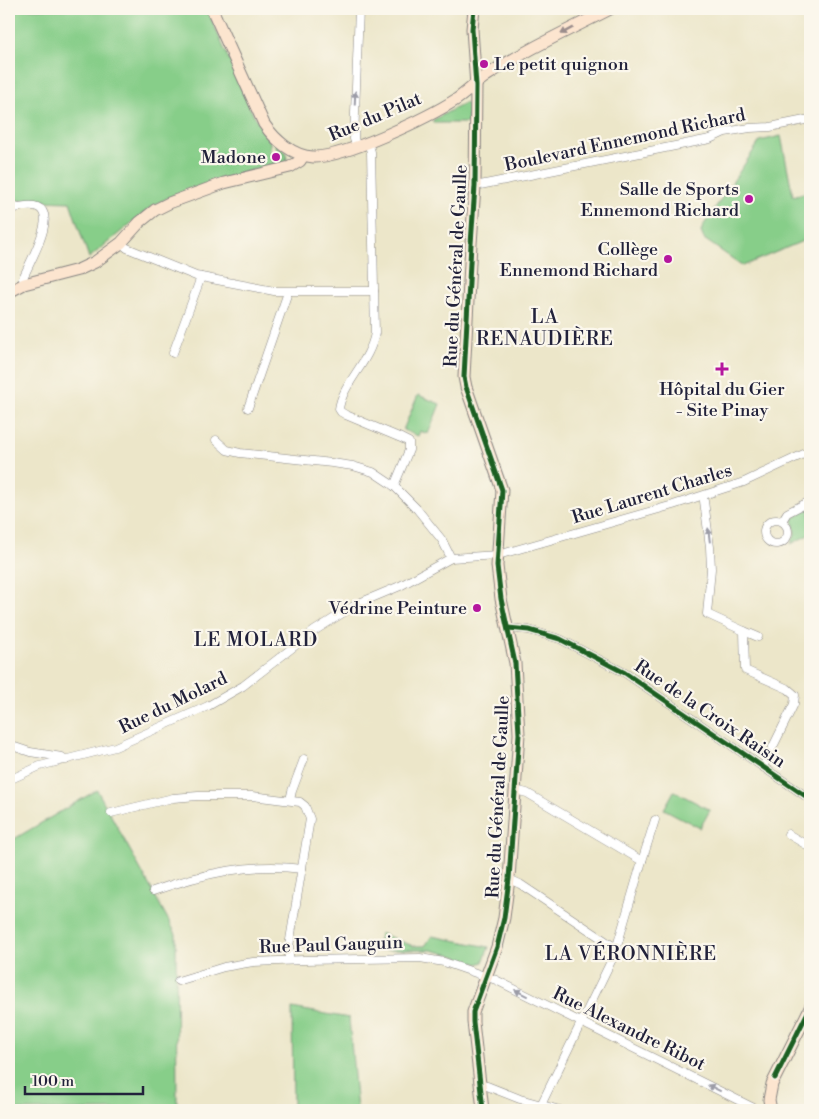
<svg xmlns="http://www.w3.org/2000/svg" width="819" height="1119" font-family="'Libre Bodoni',serif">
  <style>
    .green { fill: #87ce89; stroke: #547862 }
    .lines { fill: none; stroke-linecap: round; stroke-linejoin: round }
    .street-casing { stroke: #878482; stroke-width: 9 }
    .secondary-casing { stroke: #878482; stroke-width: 13 }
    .street { stroke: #fff; stroke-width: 8 }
    .secondary { stroke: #fce5cf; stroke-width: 11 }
    .cycleway-casing { stroke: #fbf7ec; stroke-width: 8 }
    .cycleway { stroke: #1b5e20; stroke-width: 5 }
    .oneway { fill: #9a8d8c }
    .oneway2 { fill: #9c9ca7 }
    .poi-dot { fill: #b5179e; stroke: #fbf7ec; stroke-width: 2 }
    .labels { text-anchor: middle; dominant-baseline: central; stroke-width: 4.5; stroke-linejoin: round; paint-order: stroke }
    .poi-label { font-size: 18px; fill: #22223b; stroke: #fbf7ec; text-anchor: end }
    .street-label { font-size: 18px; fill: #22223b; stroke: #fbf7ec }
    .neighbourhood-label { font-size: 19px; letter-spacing: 1px; fill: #22223b; stroke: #fbf7ec }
  </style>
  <rect width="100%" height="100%" fill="#fbf7ec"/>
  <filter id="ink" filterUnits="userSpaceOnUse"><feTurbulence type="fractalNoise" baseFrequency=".02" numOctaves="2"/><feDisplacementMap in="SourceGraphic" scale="10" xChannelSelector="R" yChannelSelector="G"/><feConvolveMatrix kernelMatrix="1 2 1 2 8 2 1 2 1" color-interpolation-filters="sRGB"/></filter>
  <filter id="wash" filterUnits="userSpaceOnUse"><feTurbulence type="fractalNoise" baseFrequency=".0096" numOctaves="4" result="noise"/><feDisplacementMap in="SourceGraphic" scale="20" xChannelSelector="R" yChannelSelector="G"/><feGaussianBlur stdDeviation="1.12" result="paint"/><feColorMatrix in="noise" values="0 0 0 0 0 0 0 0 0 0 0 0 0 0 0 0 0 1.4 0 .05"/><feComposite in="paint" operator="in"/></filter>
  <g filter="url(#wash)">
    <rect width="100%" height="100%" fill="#ece6c9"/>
    <g class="green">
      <polygon points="9,9 207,9 251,110 270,142 270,158 275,161 282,159 281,153 274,146 276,144 286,152 287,161 279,165 266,166 173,195 151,207 89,258 70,202 9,200"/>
      <polygon points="465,103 468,105 468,123 433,123 433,120"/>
      <polygon points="781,136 793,196 810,191 810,238 743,266 704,239 701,232 703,226 760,141"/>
      <polygon points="418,395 440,404 428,434 420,431 418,436 403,430"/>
      <polygon points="810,508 810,534 791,544 795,534 793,518"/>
      <polygon points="97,790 176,934 177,1110 9,1110 9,842"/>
      <polygon points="674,791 710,810 700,828 664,809"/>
      <polygon points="380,933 413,946 425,946 432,936 489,947 483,962 478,964 452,955 431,950 377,950"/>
      <polygon points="292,1008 349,1018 357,1110 293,1110"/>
    </g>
  </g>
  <g filter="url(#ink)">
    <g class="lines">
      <defs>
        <g id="street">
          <path d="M368 142 371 152 375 333C370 362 342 384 339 409L341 412 346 415 401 438 409 442V450L394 486"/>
          <polyline points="357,147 354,139 359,9"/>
          <polyline points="475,186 710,139 725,132 750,128 770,127 810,119"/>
          <path d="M9 210C72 189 35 251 23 278L24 284"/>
          <polyline points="121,243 127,248 196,276 274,291 374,291"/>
          <polyline points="173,353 201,277"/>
          <polyline points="248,408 288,292"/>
          <polyline points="216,440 227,450 240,453 332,463 353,466 373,472 394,486 417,509 442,540 451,558"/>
          <polyline points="704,501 710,547 711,569 707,614 744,631 745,670 788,689 795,695 794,704 763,767"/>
          <circle cx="776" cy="532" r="12"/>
          <polyline points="782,521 787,513 810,501"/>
          <polyline points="508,628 529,630 560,639 625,673 810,799"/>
          <polyline points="744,631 758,637"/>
          <polyline points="9,745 30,752 62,757 66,760"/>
          <polyline points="9,780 40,766 115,747 208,706 243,686 314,631 357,604 400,586 451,558 498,555 673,505 744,482 810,451"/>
          <polyline points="515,790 527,793 642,861 615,953 541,1105"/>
          <polyline points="290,800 292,791 304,759"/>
          <polyline points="111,813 173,798 198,796 252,796 300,802 305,806 310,819 289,946 289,960"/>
          <polyline points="788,834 810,847"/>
          <polyline points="642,861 655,820"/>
          <polyline points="509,879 520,884 616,948"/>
          <path d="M153 891C202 874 250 862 302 869"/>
          <polyline points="178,981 224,967 253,962 304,960 420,958 444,962 496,980 758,1110"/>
          <polyline points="480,1085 487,1086 520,1099 560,1110"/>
        </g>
        <g id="secondary">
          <path d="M212 9 264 124C275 140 293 156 313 157 344 158 429 117 457 99 467 92 476 83 486 76 525 50 569 30 610 9"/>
          <polyline points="474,9 472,29 476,86 475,186 471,244 464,377 466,387 502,490 497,566 501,599 515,663 519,734 509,879 504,918 497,947 473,1012 473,1022 483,1110"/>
          <polyline points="9,292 24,284 78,270 95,262 121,243 140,222 155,210 169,203 224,183 290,167 300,161 303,156"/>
          <polyline points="771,1110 769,1100 772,1084 810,1008"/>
        </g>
      </defs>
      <use href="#street" class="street-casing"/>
      <use href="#secondary" class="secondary-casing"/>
      <use href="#street" class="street"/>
      <use href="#secondary" class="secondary"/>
      <defs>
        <g id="cycleway">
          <polyline points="474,9 472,29 476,86 475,186 471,244 464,377 466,387 502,490 497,566 501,599 515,663 519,734 509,879 504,918 497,947 473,1012 473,1022 483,1110"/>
          <polyline points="508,628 529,630 560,639 625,673 810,799"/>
          <polyline points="775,1078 810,1008"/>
        </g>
      </defs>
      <use href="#cycleway" class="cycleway-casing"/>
      <use href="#cycleway" class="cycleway"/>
    </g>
    <defs><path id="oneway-solid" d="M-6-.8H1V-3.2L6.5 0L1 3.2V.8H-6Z" transform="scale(1.25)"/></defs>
    <use class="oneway" href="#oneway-solid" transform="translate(567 31) rotate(152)"/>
    <g class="oneway2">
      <use href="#oneway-solid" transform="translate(355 98) rotate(-88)"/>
      <use href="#oneway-solid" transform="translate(709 535) rotate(-97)"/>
      <use href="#oneway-solid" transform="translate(521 993) rotate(-153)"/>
      <use href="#oneway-solid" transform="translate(714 1088) rotate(-154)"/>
    </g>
  </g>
  <g class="poi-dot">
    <circle cx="484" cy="64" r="5"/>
    <circle cx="276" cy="157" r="5"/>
    <circle cx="749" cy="199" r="5"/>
    <circle cx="668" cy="259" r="5"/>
    <path d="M719.5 361.5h5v5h5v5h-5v5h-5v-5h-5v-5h5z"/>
    <circle cx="477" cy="608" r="5"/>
  </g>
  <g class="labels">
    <g class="poi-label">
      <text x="494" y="64" text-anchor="start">Le petit quignon</text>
      <text x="266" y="157">Madone</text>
      <text x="739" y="189">Salle de Sports<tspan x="739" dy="21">Ennemond Richard</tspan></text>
      <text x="658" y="249">Collège<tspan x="658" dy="21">Ennemond Richard</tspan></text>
      <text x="722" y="389" text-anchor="middle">Hôpital du Gier<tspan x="722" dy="21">- Site Pinay</tspan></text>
      <text x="467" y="608">Védrine Peinture</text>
    </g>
    <g class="street-label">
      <text transform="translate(375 117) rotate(-23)">Rue du Pilat</text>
      <text transform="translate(625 140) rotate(-12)">Boulevard Ennemond Richard</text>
      <text transform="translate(456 266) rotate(-87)">Rue du Général de Gaulle</text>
      <text transform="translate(652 494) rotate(-17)">Rue Laurent Charles</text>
      <text transform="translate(173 703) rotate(-26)">Rue du Molard</text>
      <text transform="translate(710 714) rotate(34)">Rue de la Croix Raisin</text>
      <text transform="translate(498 797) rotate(-87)">Rue du Général de Gaulle</text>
      <text transform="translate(331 945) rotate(-2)">Rue Paul Gauguin</text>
      <text transform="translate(629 1029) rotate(26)">Rue Alexandre Ribot</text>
    </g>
    <g class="neighbourhood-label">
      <text x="545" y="317">LA<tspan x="545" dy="22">RENAUDIÈRE</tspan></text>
      <text x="256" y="640">LE MOLARD</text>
      <text x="631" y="954">LA VÉRONNIÈRE</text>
    </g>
  </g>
  <rect width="819" height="1119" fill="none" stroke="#fbf7ec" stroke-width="30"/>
  <path d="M25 1086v8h118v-8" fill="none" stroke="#22223b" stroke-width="2.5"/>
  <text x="32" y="1086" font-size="15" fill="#22223b" stroke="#fbf7ec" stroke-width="4" paint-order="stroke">100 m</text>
</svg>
